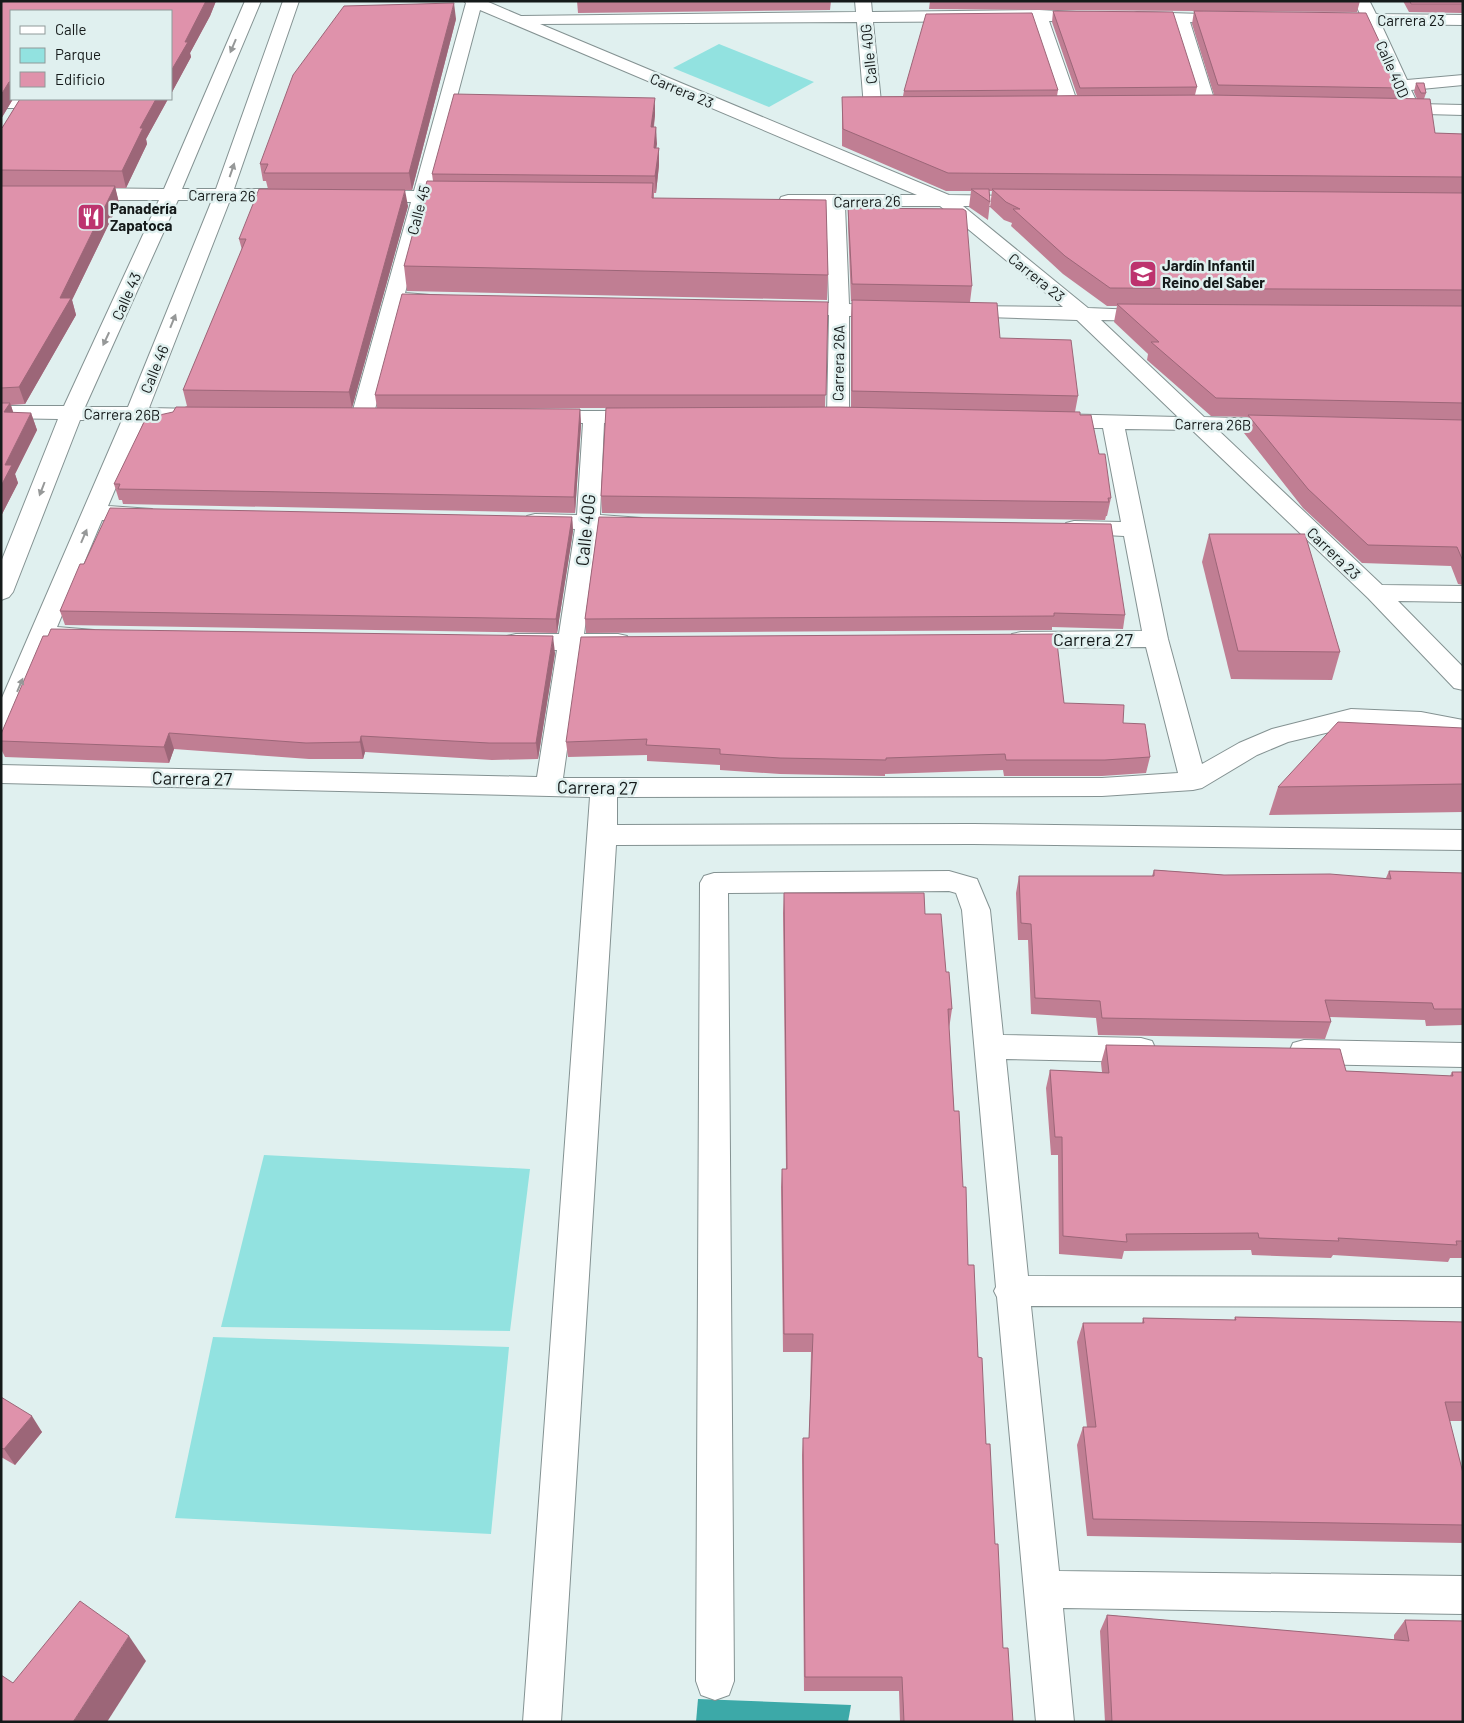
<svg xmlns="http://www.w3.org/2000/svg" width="1464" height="1723" font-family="Barlow,sans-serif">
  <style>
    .green { fill: #92e2e0 }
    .water { fill: #3ca9a8 }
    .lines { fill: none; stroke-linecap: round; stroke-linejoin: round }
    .minor-casing { stroke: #849292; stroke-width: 2 }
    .minor { fill: #fff; fill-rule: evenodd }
    .wall { fill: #c07e93 }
    .shaded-wall { fill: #9c6678 }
    .building { fill: #df92ab; stroke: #9c6678 }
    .oneway { fill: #969898 }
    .labels { text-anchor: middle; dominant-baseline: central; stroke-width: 5; stroke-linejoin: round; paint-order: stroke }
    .far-street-label { font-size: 15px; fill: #151a1a; stroke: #e0f0ef }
    .far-poi-label { font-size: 15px; font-weight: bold; fill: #151a1a; stroke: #e0f0ef; text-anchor: start }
    .street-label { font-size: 18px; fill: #151a1a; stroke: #e0f0ef }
  </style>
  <rect width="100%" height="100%" fill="#e0f0ef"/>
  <g class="green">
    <polygon points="719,44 814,82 769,107 673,68"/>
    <polygon points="264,1155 530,1169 510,1331 221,1327"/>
    <polygon points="213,1337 509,1347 491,1534 175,1518"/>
  </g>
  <polygon class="water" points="698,1699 851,1705 848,1722 696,1722"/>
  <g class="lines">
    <defs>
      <g id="minor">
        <path d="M245 1H261L182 189H216L283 1H299L234 189H295L302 191 304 195 302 199 295 201 230 200 149 408 197 409 205 410 208 415 205 420 197 421H144L108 506 152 509 155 514 152 519 144 521 102 520 57 627 94 630 97 636 94 642 85 644 50 643 14 730 10 736 1 739V700L122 420H80L13 592 9 597 1 600V562L58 419 1 418V406H64L159 200H80L73 198 71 194 73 190 80 188 164 189ZM178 200H212L128 407H85Z"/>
        <path d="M464 1H486L521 16 856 12 855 1H871L872 12 1039 10 1095 13 1097 16 1095 19 1089 21H1049L1079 107 1076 111H1064L1061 107 1033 21 873 22 881 102 907 103 910 107 907 111C895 114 879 114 867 111L864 107 857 22 540 24 949 195 1014 196 1016 200 1014 204 1007 206H963L1088 308 1161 311 1164 315 1161 319 1154 321 1101 320 1204 417 1290 420 1293 425 1290 430 1282 432 1218 430 1382 585 1463 586V602L1398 601 1463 667V690L1454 688 1368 598 1192 430 1125 429 1168 639 1202 764 1239 743 1272 729 1351 709 1421 712 1463 720V738L1421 730 1351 727 1288 742 1257 755 1202 788 1193 790 1102 796 617 797V825L973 824 1463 830V850L973 844 616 845 561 1722H523L590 797 1 783V765L537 777 557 650H516L507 648 504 642 507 636 516 634H559L575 529 527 526 523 521 527 516 535 514 577 515 583 423 535 422 532 417 535 412 543 411H642L650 412 653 417 650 422 604 423 600 515 642 518 646 523 642 528 634 530 598 529 584 634H618L627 636 630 642 627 648 618 650H581L563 778H1102L1178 773 1146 647 1021 648 1012 646 1009 640 1012 634 1021 632 1142 631 1124 536 1066 533 1062 528 1066 523 1074 521 1121 522 1103 428H1055L1047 426 1044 421 1047 416 1055 414 1178 417 1077 320 955 316 952 312 955 308 962 306 1063 307 940 206H845L849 304 896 307 899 311 896 315 849 316V416L846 421 838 422 830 421 827 416 829 315 782 312 779 308 782 304 829 303 826 206 781 205 779 201 781 197 788 195H917L480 10 432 191 467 193 469 197 467 201 429 202 405 293 443 296 446 300 443 304 402 305 373 417 370 422 362 423 354 422 351 417 411 202H368L361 200 359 196 361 192 368 190 414 191 466 3Z"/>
        <polygon points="1360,1 1370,2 1376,14 1463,15 1463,25 1381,24 1407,80 1463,75 1463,85 1411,90 1418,104 1463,105 1463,115 1388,113 1385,109 1388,105 1400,104 1364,24 1332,24 1324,19 1332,14 1360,14 1356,5"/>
        <polygon points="1137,12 1235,15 1237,18 1235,21 1229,23 1190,22 1216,105 1213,109 1201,109 1198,105 1173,22 1131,20 1129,17 1131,14"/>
        <polygon points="1,98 28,100 31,104 28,108 1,108"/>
        <polygon points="949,871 977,879 990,910 1003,1035 1141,1038 1152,1041 1156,1050 1152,1059 1141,1062 1006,1059 1028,1276 1463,1277 1463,1307 1031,1306 1059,1571 1463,1576 1463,1614 1063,1608 1074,1722 1036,1722 997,1297 994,1291 996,1287 962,910 956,893 949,891 728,893 734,1681 729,1695 715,1700 701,1695 696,1681 700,883 704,876 714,873"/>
        <polygon points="1304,1040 1463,1043 1463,1067 1304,1064 1293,1061 1289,1052 1293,1043"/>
      </g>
    </defs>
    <use href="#minor" class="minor-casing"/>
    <use href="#minor" class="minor"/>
  </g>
  <g class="wall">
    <polygon points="1,1 216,1 210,16 190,53 191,57 171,94 171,11 11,11 11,99 13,99 1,119"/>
    <polygon points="577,1 831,1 830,10 578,13"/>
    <polygon points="930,1 1360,1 1357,12 1201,11 1401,88 1398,98 1417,99 1414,92 1416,83 1426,93 1424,99 1435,133 1463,134 1463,303 1462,306 1463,306 1463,585 1458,584 1451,566 1362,563 1303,508 1244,433 1248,417 1211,416 1147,360 1148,354 1114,322 1117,306 1107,306 1063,274 1011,226 1012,223 1004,220 990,207 992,191 989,191 990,202 988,220 969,207 971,191 946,191 842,146 842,97 903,96 904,91 1058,90 1057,96 1077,95 1052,22 1053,11 1197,87 1195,95 1214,95 1192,24 1194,11 929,9"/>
    <polygon points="1403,1 1463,1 1463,13 1409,12"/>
    <polygon points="456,19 412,190 390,190 408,206 352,408 377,408 375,395 828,302 825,407 851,407 851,317 852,301 851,301 848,225 848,208 972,286 970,302 1000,338 1078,396 1075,412 1080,415 1099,454 1111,498 1107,516 1106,516 1105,520 602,513 601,496 606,408 406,408 580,409 581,425 575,513 123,504 122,500 119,500 114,484 173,412 187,406 183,390 242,250 239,239 268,189 266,181 263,181 260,164"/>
    <polygon points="20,99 168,99 146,139 147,144 126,188 115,188 119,203 72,300 76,315 25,404 11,405 13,413 31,413 37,430 15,474 18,483 1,516 1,128 2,128"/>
    <polygon points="655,115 654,127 656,127 656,148 659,148 659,165 656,193 654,193 654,198 828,275 827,300 407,291 404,266 433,181 432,174"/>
    <polygon points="572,517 573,531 557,633 65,625 60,611 84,564"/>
    <polygon points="599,517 1125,615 1123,629 1052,627 1052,630 586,633 585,619"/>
    <polygon points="1209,534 1340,652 1332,680 1231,679 1202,562"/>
    <polygon points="555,653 538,759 492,760 365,752 363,759 309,759 174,749 169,763 5,757 1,749 1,734"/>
    <polygon points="1064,703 1123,723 1150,757 1146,773 1102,776 1004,776 1003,770 885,774 885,776 780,774 720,770 720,765 647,761 647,755 568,757 566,742"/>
    <polygon points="1463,728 1463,812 1269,815 1278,787"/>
    <polygon points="1154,870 1224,875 1386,878 1389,871 1463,873 1463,1025 1426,1026 1425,1020 1330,1017 1331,1022 1325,1039 1098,1035 1096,1018 1031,1014 1028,940 1018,940 1016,893 1019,876 1152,876"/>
    <polygon points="784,893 925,914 946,972 952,1009 949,1029 954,1111 968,1265 978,1357 986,1444 1003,1648 1013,1722 900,1722 899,1691 804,1691 802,1455 803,1438 809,1438 811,1352 783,1352 781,1187 782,1169 786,1169 783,913"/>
    <polygon points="1106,1045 1346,1071 1450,1076 1452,1072 1463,1072 1463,1258 1450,1258 1448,1262 1333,1255 1331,1258 1252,1255 1251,1250 1124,1251 1122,1259 1059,1254 1058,1155 1051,1155 1046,1088 1050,1070 1102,1072 1101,1063"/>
    <polygon points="1235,1317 1463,1322 1463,1421 1449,1421 1463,1473 1463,1543 1087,1536 1077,1445 1083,1427 1087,1427 1077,1342 1083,1323 1142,1323 1143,1318 1234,1320"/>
    <polygon points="1,1397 42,1432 15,1465 1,1457"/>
    <polygon points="1107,1615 1394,1640 1394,1635 1405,1620 1463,1722 1105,1722 1100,1631"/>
  </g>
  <g class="shaded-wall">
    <polygon points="206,1 216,1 210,16 190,53 191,57 171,94 171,71 185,42"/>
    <polygon points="454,3 456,19 412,190 409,173"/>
    <polygon points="9,82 11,91 11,99 13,99 1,119 1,95"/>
    <polygon points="655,98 655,115 651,144 651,127"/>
    <polygon points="156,99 168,99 146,139 147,144 126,188 122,171 140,128"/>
    <polygon points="656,127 657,144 654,166 654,148"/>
    <polygon points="659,148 659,165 656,193 655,176"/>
    <polygon points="115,186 119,203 72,300 76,315 25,404 19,387 60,298"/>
    <polygon points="405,190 408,206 352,408 349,392"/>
    <polygon points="10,403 16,420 4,412"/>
    <polygon points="580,409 581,425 575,513 574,497"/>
    <polygon points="31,413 37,430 15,474 18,483 1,516 1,486 5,465"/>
    <polygon points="572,517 573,531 557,633 556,619"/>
    <polygon points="553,636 555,653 538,759 536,743"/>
    <polygon points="169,733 174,749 169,763 164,747"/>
    <polygon points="361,736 365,752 363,759 360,742"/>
    <polygon points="32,1416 42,1432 15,1465 4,1449"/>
    <polygon points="129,1636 146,1661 107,1722 73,1722"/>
  </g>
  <g class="building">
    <polygon points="9,1 206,1 185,42 188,42 171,71 171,11 11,11 11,82 9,82 1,95 1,2"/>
    <polygon points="1410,1 1463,1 1463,4 1411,4"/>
    <polygon points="454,3 409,173 264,173 268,164 260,164 293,75 344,6"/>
    <polygon points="1053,11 1173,12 1197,87 1080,88"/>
    <polygon points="1194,11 1366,13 1401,88 1218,85"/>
    <polygon points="1032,13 1058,90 904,91 926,14"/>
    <polygon points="1416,83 1424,83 1426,93 1421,93"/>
    <polygon points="454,94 655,98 651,127 656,127 654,148 659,148 655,176 432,174"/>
    <polygon points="1210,95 1430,99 1435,133 1463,134 1463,177 948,173 843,129 842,97"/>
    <polygon points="20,99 156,99 140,128 143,128 122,171 1,170 1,128 2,128"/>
    <polygon points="427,181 653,183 652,198 826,200 828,275 404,266"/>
    <polygon points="1,186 115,186 60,298 71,298 19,387 1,388"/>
    <polygon points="259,189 405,190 349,392 183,390 246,239 239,239"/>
    <polygon points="971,189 989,189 990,202"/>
    <polygon points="992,189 1463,193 1463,290 1110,288 1065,256 1013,209 1020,209 1006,202"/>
    <polygon points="848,208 963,209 966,211 972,286 852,284"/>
    <polygon points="402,294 828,302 826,395 375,395"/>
    <polygon points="852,300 997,303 1000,338 1071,340 1078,396 852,391"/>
    <polygon points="1117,304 1463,306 1463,403 1216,398 1151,342 1159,342"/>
    <polygon points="1,403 10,403 4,412 31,413 5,465 12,465 1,486"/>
    <polygon points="176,407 580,409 574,497 118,489 120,484 114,484 146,418 173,412"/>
    <polygon points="839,407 1080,412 1080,415 1091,415 1099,454 1105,454 1111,498 1108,498 1109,502 601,496 606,408"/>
    <polygon points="1248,415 1463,420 1463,561 1457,547 1368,545 1308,489"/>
    <polygon points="110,508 572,517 556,619 60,611 80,564 84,564"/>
    <polygon points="599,517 1111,524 1125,615 1054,613 1054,616 585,619"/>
    <polygon points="1209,534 1305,534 1340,652 1238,651"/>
    <polygon points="51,629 553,636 536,743 489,743 361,736 360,742 306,743 169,733 164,747 1,741 1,734 43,636 48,636"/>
    <polygon points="1056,634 1064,703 1124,705 1123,723 1145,724 1150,757 1105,760 1006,760 1005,754 886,758 886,760 780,758 720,754 720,749 646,745 647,739 566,742 581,637"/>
    <polygon points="1338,722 1463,728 1463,784 1278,787"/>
    <polygon points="1154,870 1224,875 1330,874 1391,879 1389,871 1463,873 1463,1009 1434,1009 1432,1003 1325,1000 1331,1022 1102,1018 1100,1001 1035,998 1031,924 1021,923 1019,876 1154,876"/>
    <polygon points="784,893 924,893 925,914 941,914 946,972 949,972 952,1009 948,1009 954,1111 959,1111 963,1187 966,1187 968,1265 974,1265 978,1357 982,1358 986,1444 990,1444 995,1544 998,1544 1003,1648 1008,1648 1013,1722 904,1722 902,1677 805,1677 803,1438 809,1438 813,1334 784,1334 782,1169 787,1169"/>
    <polygon points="1106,1045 1340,1049 1346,1071 1453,1076 1452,1072 1463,1072 1463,1241 1456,1241 1457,1245 1338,1238 1339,1241 1259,1238 1258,1233 1126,1234 1127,1242 1063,1236 1062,1137 1055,1137 1050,1070 1109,1073"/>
    <polygon points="1235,1317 1463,1322 1463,1402 1445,1402 1463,1473 1463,1525 1093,1519 1083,1427 1096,1427 1083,1323 1144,1323 1143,1318 1236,1320"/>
    <polygon points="1,1397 32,1416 4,1449 1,1448"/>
    <polygon points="80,1601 129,1636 73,1722 1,1722 1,1675 13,1683"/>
    <polygon points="1107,1615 1409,1641 1405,1620 1463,1621 1463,1722 1112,1722"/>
  </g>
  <defs><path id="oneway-solid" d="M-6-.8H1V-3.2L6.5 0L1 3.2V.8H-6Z" transform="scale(1.25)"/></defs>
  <g class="oneway">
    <use href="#oneway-solid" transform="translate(233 46) rotate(113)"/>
    <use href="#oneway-solid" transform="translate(232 170) rotate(-71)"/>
    <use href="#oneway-solid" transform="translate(173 321) rotate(-68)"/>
    <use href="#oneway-solid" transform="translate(106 339) rotate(115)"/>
    <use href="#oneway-solid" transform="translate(42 489) rotate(111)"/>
    <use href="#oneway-solid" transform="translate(84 536) rotate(-67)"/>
    <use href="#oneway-solid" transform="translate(20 685) rotate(-67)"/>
  </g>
  <defs>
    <symbol id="restaurant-square" viewBox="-11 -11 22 22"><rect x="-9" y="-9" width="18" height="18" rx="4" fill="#bd336e" stroke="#e0f0ef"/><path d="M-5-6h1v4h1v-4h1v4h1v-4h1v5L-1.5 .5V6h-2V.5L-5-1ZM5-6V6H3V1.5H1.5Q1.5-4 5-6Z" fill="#fff"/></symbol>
    <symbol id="school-square" viewBox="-11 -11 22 22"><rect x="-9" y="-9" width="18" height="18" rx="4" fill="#bd336e" stroke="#e0f0ef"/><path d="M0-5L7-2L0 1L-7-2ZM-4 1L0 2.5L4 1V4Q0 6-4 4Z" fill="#fff"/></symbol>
  </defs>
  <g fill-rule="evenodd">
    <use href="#restaurant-square" x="75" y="201" width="32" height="32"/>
    <use href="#school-square" x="1127" y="258" width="32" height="32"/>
  </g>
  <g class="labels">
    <g class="far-street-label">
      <text x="1411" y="20">Carrera 23</text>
      <text transform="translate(868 54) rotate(-96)">Calle 40G</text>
      <text transform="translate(1393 69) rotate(66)">Calle 40D</text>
      <text transform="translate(682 90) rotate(23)">Carrera 23</text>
      <text transform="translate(222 195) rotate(1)">Carrera 26</text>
      <text transform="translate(867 201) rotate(-1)">Carrera 26</text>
      <text transform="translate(418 210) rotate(-75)">Calle 45</text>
      <text transform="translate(1037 277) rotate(39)">Carrera 23</text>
      <text transform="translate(126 296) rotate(-66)">Calle 43</text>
      <text transform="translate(838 363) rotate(-89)">Carrera 26A</text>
      <text transform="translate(154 369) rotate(-68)">Calle 46</text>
      <text transform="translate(122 414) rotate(1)">Carrera 26B</text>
      <text transform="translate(1213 424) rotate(1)">Carrera 26B</text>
      <text transform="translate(1334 553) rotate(44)">Carrera 23</text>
    </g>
    <g class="far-poi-label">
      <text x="110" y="208">Panadería<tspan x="110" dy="17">Zapatoca</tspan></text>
      <text x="1162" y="265">Jardín Infantil<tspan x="1162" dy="17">Reino del Saber</tspan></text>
    </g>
    <g class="street-label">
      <text transform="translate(585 530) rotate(-84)">Calle 40G</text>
      <text x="1093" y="639">Carrera 27</text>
      <text transform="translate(192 778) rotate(1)">Carrera 27</text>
      <text transform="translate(597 787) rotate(1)">Carrera 27</text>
    </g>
  </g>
  <rect width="1464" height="1723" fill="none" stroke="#151a1a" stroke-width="5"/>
  <rect x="10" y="10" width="162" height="90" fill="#e0f0ef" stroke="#8f9a9a"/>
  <rect x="20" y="26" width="25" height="8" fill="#ffffff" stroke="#8f9a9a"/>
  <text x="55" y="35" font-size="15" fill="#151a1a">Calle</text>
  <rect x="20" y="48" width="25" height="15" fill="#92e2e0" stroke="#8f9a9a"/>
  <text x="55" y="60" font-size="15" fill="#151a1a">Parque</text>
  <rect x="20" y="72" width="25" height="15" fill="#df92ab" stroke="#8f9a9a"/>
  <text x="55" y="85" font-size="15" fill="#151a1a">Edificio</text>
</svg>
